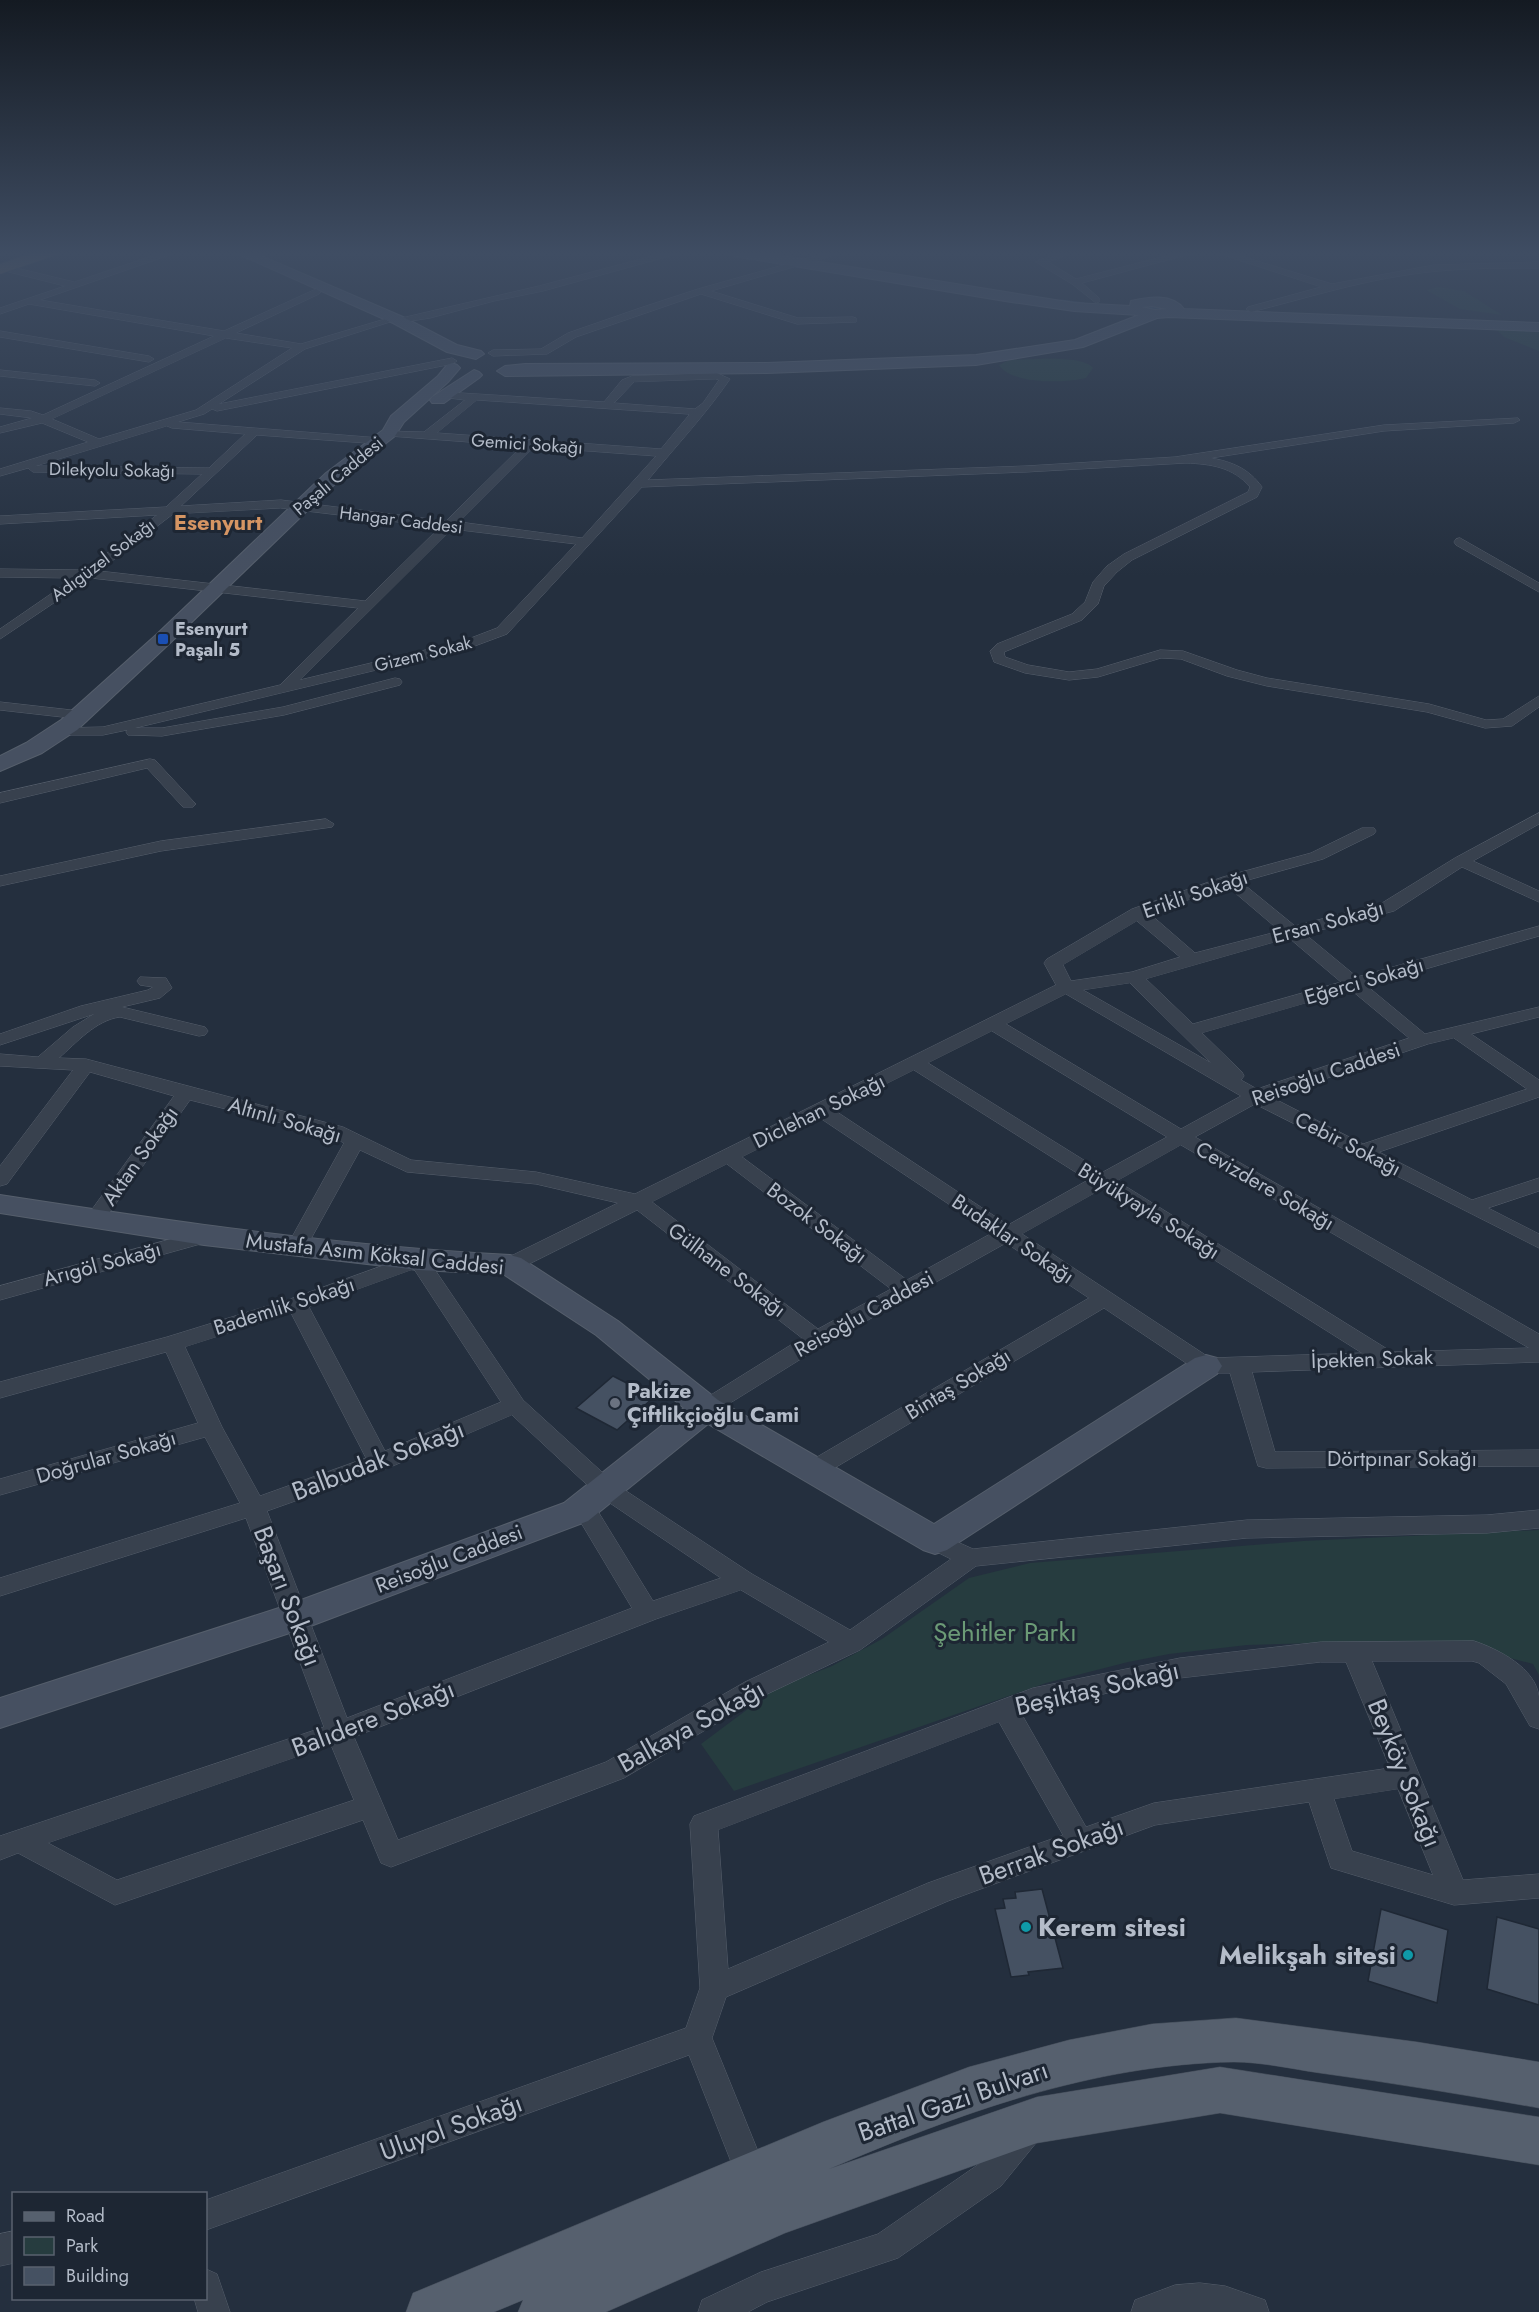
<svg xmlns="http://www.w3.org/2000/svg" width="1539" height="2312" font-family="Jost,sans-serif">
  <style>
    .green { fill: #263c3f }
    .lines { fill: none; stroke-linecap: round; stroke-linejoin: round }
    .stream { stroke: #394c67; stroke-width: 3 }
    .building { fill: #455162; stroke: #1f2835; stroke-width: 1.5 }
    .street-casing { stroke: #565f6c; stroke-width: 1 }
    .secondary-casing { stroke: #565f6c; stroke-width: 2 }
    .primary-casing { stroke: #414a57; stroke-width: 1 }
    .highway-casing { stroke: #434c59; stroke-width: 1 }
    .street { fill: #38414e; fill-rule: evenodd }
    .secondary { fill: #465061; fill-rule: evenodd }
    .primary { fill: #56606e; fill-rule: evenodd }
    .highway { fill: #746855; fill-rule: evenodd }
    .transit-dot { fill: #1a4fb4; stroke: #1d2633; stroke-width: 2 }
    .worship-dot { fill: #6b7280; stroke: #1d2633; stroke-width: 2 }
    .culture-dot { fill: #0f9aa8; stroke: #1d2633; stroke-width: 2 }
    .labels { text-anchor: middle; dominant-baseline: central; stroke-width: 6; stroke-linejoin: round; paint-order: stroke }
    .far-street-label { font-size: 18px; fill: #b4bcc9; stroke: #1d2633 }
    .far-poi-label { font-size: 18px; font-weight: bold; fill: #b4bcc9; stroke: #1d2633; text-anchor: start }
    .street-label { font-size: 21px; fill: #b4bcc9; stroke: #1d2633 }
    .poi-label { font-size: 21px; font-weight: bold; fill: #b4bcc9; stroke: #1d2633; text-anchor: start }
    .far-district-label { font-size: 22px; font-weight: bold; fill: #d59563; stroke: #1d2633 }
    .near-street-label { font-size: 26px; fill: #b4bcc9; stroke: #1d2633 }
    .near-park-label { font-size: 26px; fill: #6b9a76; stroke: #1d2633 }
    .near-poi-label { font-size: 26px; font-weight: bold; fill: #b4bcc9; stroke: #1d2633; text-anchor: start }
  </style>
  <rect width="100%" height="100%" fill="#242f3e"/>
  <g class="green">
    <polygon points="1439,287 1464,291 1502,315 1460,309 1426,290"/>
    <polygon points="1494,327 1539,330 1539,351 1504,337"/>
    <path d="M1009 360C1027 360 1083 354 1093 368L1086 378 1081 379C1061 383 1011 384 999 365Z"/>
    <polygon points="1539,1530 1539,1675 1533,1664 1499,1655 1431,1644 1394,1641 1247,1645 1169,1654 1128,1662 1046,1683 734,1791 701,1744 776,1688 832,1666 882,1639 969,1578 1030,1563 1303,1541"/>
  </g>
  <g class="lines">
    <g class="stream">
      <polyline points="1061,301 1084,304"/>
      <polyline points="1139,308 1168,309"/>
    </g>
  </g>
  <g class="building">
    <polygon points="613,1376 654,1397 617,1430 576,1408"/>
    <polygon points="1042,1889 1063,1968 1028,1972 1029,1975 1011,1977 995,1909 1005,1908 1003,1899 1016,1898 1015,1892"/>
    <polygon points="1381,1909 1448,1930 1437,2003 1368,1981"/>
    <polygon points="1497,1917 1539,1929 1539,2005 1487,1989"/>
  </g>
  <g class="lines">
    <defs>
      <g id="street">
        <path d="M164 252H178L40 300 224 331 316 289 321 292 319 294 236 333 301 344 385 319 390 322 305 349 219 404 452 358 457 361 452 364 217 411 212 409 204 414 178 422 380 438 386 441 380 444 257 435 181 506 281 500 446 521 522 446 389 436 383 433 385 431 424 432 465 400 441 397 440 395 445 392 604 402 622 380 632 376 717 373 730 379C706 414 676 446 648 480L1026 466 1175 457 1384 425 1518 418 1520 420 1514 423 1384 431 1211 458C1233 462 1249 469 1262 487L1257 497 1132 560 1117 572 1104 586 1098 604 1082 620 1004 652 1005 657 1028 665 1069 672 1097 669 1160 650 1183 651 1237 670 1267 678 1429 704 1486 720 1503 719 1539 696V707L1512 726 1485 728 1427 712 1267 686 1227 676 1181 659 1161 658 1098 677 1069 680 1025 673 994 662 990 651 997 644 1072 614 1085 602 1093 582 1107 566 1124 554 1248 492 1250 487C1233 467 1211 464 1186 463L1026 472 642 487 507 634 472 647 135 728H162L283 707 395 678 400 679 402 682 400 685 284 715 162 736 128 735 126 732 127 730 103 735H53L51 732 58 728 103 727 280 685 358 608 91 578 0 639V629L74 578 0 577V569L85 570 157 515 0 524V516L166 507 202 474 33 472 28 468 0 476V469L88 442 42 423 0 433V427L32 418 0 414V408L31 411 43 415 214 336 29 304 0 314V308L65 286 1 270 0 267 4 265 74 282ZM226 338 292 348 196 410 99 439 52 419ZM716 379 719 380 703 403 695 409 614 403 634 382ZM477 400 688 414 689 415 661 449 437 433ZM167 426 172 428 245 434 209 468 36 466ZM534 447 656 456 582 538 459 522ZM281 508 440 527 365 601 99 571 173 514ZM452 529 576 544 497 628 463 641 300 680Z"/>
        <polygon points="668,252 684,252 543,291 494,301 430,318 398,323 393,320 539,286"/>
        <polygon points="830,252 845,252 711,291 798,318 853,317 856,318 856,322 797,324 701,294 576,337 547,354 493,356 488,353 493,350 541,349 568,333 640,308 698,289"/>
        <polygon points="1060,252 1074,252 1048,262 1076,279 1181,252 1197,252 1082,283 1099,298 1099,302 1096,303 1072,284 1036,262"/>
        <path d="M1214 252H1228L1332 284 1434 265 1539 262V268C1495 268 1450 268 1406 275 1353 283 1303 299 1251 312L1246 309 1248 307 1321 287Z"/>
        <polygon points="0,331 149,356 154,359 149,362 0,337"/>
        <polygon points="0,370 95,380 100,383 95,386 0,376"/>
        <polygon points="1460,538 1539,583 1539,592 1456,545 1454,542 1456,539"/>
        <polygon points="0,702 80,711 87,715 80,719 0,710"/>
        <polygon points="150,759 155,760 193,801 196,804 193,807 183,807 147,768 0,803 0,793"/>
        <path d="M1539 813V824L1473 861 1539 891V902L1462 867 1394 911 1305 934 1357 977 1539 926V936L1367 986 1425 1034 1539 1007V1017L1471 1034 1539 1080V1097L1379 1152 1472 1200 1539 1178V1191L1488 1208 1539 1234V1248L1255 1104 1195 1137 1539 1334V1362L1252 1372 1275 1452 1539 1450V1466L1266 1468 1258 1466 1230 1373H1206L1198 1371 1104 1308 821 1476 813 1478 805 1476 801 1470 805 1464 1089 1298 1006 1243 825 1344 714 1413 706 1416 698 1413 695 1408 698 1403 802 1338 637 1210 517 1270 510 1272 503 1270 500 1265 503 1260 618 1203 536 1184 407 1172 360 1150 307 1246 304 1251 297 1253 290 1251 287 1246 344 1143 329 1135 190 1100 102 1223 95 1225 88 1223 85 1219 174 1096 90 1072 7 1184 0 1186V1166L73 1070 0 1066V1054L38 1057 73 1027 94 1014 0 1045V1034L81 1006 148 990 153 987 140 985 137 981 140 977 166 978 172 988 160 998 122 1007 205 1027 208 1031 205 1035 199 1036 120 1017C96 1020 76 1043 59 1058L86 1059 343 1127 411 1160 536 1172 635 1194 1056 985 1044 963 1047 959 1132 909 1223 877 1311 853 1362 828H1374L1376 831 1374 834 1323 859 1241 882 1295 926 1382 903 1455 858ZM1227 886 1280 931 1195 953 1150 914ZM1137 921 1180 957 1132 972 1071 981 1063 965ZM1289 938 1341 982 1193 1024 1146 979ZM1130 983 1211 1063 1083 990ZM1351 990 1409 1038 1257 1089 1241 1080 1244 1076 1242 1072 1202 1033ZM1066 994 1241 1096 1181 1129 1006 1024ZM992 1031 1167 1137 1103 1172 928 1063ZM1454 1038 1527 1089 1363 1144 1271 1097 1428 1044ZM914 1070 1088 1180 1008 1225 834 1110ZM820 1118 992 1233 907 1280 742 1157ZM1181 1145 1529 1348 1392 1352 1117 1181ZM727 1164 891 1289 818 1329 652 1202ZM1102 1189 1362 1353 1210 1358 1022 1234Z"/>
        <polygon points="326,819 334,824 332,827 161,851 0,886 0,876 161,841"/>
        <polygon points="204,1230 211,1231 214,1236 211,1241 0,1300 0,1286"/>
        <path d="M418 1253 425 1255 523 1400 614 1483 752 1574 850 1630 951 1559 927 1547 923 1541 927 1535 935 1532 973 1549 1247 1520 1487 1515 1539 1510V1528L1487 1533 1247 1538 976 1566 860 1650 763 1696 624 1778 391 1867 381 1863 363 1820 115 1905 18 1853 0 1860V1836L324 1727 246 1518 0 1596V1578L240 1503 205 1437 0 1495V1479L198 1423 166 1352 0 1398V1382L167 1337 290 1299ZM414 1269 501 1402 385 1451 309 1307ZM291 1313 366 1458 260 1496 222 1427 185 1347ZM512 1415 598 1495 721 1578 653 1601 591 1500 583 1497 575 1500 571 1506 632 1608 347 1718 267 1511 388 1468ZM741 1590 829 1642 745 1682 606 1762 398 1840 354 1737 656 1619ZM331 1745 354 1800 117 1880 48 1843Z"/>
        <path d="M1474 1641C1498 1649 1536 1668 1539 1697 1539 1707 1539 1719 1539 1729L1530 1726 1506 1684 1479 1663 1472 1661H1372L1463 1880 1539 1874V1898L1454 1905 1331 1868 1309 1802 1155 1825 948 1901 726 1997 712 2038 768 2176 763 2187 752 2191 741 2187 689 2055 206 2230V2200L686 2028 700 1988 690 1824 694 1816 1033 1688 1180 1658 1321 1642ZM1321 1662H1346L1390 1768 1154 1803 1086 1827 1021 1713 1036 1708 1180 1678ZM999 1722 1063 1835 928 1883 728 1969 718 1830ZM1398 1789 1433 1875 1352 1851 1334 1799Z"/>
        <polygon points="1025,2118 1036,2123 1040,2133 1036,2143 1001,2186 898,2258 767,2302 748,2312 698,2312 702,2300 761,2272 878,2234 979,2164 1014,2123"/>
        <polygon points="14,2231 14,2263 0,2266 0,2234"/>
        <polygon points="206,2269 217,2274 230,2312 198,2312 194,2298 206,2298"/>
        <polygon points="1200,2283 1225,2286 1265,2300 1269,2312 1131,2312 1135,2300 1175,2285"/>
      </g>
      <g id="secondary">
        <polygon points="234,252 252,252 403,317 457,345 481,351 484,354 476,359 447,352 393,323"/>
        <path d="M727 252H758L1074 303 1130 306 1131 301C1148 297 1172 293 1184 309L1539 323V331L1169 317 1157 318 1083 347 976 365 767 373 505 376 497 371 505 366 525 364 767 363 976 355 1075 340 1139 315 1074 311 1005 301 734 256ZM1152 306 1167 309 1155 310 1141 307Z"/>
        <polygon points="452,363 457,365 460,368 448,382 404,422 395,436 338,481 170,643 77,730 42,753 0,771 0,756 26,743 61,720 156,635 326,473 383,430 391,416 438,376 447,365"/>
        <polygon points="474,370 479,372 482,375 479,378 444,403 432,403 430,400 432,397"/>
        <path d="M0 1195C169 1221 339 1246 510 1255L521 1258 618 1321 718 1400 934 1524 1195 1358 1206 1355 1217 1358 1222 1366 1217 1374 947 1550 935 1554 923 1550 708 1424 588 1521 308 1627 0 1728V1698L282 1607 564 1503 684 1408 596 1335 503 1274 418 1270 204 1245 0 1213Z"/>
      </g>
      <path id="primary" d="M1236 2018 1417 2042 1539 2062V2108C1466 2095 1393 2083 1320 2073 1292 2069 1262 2062 1234 2062 1093 2064 957 2114 829 2169L1037 2097 1220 2067 1539 2117V2165L1220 2113 1037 2143 785 2233 606 2312H518L523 2300 494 2312H406L413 2293 823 2122 969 2067 1069 2040 1152 2024Z"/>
      <polygon id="highway" points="36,252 59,252 56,255 0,274 0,264"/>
    </defs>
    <use href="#street" class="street-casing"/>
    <use href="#secondary" class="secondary-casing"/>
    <use href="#primary" class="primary-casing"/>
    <use href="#highway" class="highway-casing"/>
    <use href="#street" class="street"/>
    <use href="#secondary" class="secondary"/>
    <use href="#primary" class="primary"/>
    <use href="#highway" class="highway"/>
  </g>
  <linearGradient id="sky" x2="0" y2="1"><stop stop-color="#141a22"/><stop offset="0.44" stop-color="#3f4d63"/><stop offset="1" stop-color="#3f4d63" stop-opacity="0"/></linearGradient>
  <rect width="1539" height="576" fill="url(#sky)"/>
  <rect class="transit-dot" x="157" y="633" width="12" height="12" rx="3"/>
  <circle class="worship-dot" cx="615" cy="1403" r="6"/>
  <g class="culture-dot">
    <circle cx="1026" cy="1927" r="6"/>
    <circle cx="1408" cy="1955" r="6"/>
  </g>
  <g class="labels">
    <g class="far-street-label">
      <text transform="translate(527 444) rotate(4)">Gemici Sokağı</text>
      <text transform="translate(112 470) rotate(1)">Dilekyolu Sokağı</text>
      <text transform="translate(338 476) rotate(-40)">Paşalı Caddesi</text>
      <text transform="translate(401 520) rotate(7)">Hangar Caddesi</text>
      <text transform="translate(103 560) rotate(-37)">Adıgüzel Sokağı</text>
      <text transform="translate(423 654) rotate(-14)">Gizem Sokak</text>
    </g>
    <g class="far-poi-label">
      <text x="175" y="629">Esenyurt<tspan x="175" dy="21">Paşalı 5</tspan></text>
    </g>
    <g class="street-label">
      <text transform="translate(1195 894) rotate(-19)">Erikli Sokağı</text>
      <text transform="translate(1328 922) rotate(-15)">Ersan Sokağı</text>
      <text transform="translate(1364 981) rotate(-16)">Eğerci Sokağı</text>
      <text transform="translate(1326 1074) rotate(-19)">Reisoğlu Caddesi</text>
      <text transform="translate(819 1111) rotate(-26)">Diclehan Sokağı</text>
      <text transform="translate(285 1120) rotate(16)">Altınlı Sokağı</text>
      <text transform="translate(1348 1144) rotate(27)">Cebir Sokağı</text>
      <text transform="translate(140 1156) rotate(-55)">Aktan Sokağı</text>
      <text transform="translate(1265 1186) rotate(30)">Cevizdere Sokağı</text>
      <text transform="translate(1149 1211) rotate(32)">Büyükyayla Sokağı</text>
      <text transform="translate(817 1223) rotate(37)">Bozok Sokağı</text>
      <text transform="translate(1013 1239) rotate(34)">Budaklar Sokağı</text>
      <text transform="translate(375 1254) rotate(6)">Mustafa Asım Köksal Caddesi</text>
      <text transform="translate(102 1264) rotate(-15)">Arıgöl Sokağı</text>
      <text transform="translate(727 1270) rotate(37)">Gülhane Sokağı</text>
      <text transform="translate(284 1306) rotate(-18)">Bademlik Sokağı</text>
      <text transform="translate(864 1314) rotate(-29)">Reisoğlu Caddesi</text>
      <text transform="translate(1372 1359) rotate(-2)">İpekten Sokak</text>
      <text transform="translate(958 1384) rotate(-31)">Bintaş Sokağı</text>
      <text transform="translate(106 1457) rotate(-16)">Doğrular Sokağı</text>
      <text x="1402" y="1459">Dörtpınar Sokağı</text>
      <text transform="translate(449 1559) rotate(-21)">Reisoğlu Caddesi</text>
    </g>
    <g class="poi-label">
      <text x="627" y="1391">Pakize<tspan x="627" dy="24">Çiftlikçioğlu Cami</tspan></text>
    </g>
    <g class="far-district-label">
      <text x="218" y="522">Esenyurt</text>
    </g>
    <g class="near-street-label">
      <text transform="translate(378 1460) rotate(-21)">Balbudak Sokağı</text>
      <text transform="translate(288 1596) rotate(69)">Başarı Sokağı</text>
      <text transform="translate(1097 1688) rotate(-13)">Beşiktaş Sokağı</text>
      <text transform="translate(373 1718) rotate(-21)">Balıdere Sokağı</text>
      <text transform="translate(691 1726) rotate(-29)">Balkaya Sokağı</text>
      <text transform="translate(1405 1773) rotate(68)">Beyköy Sokağı</text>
      <text transform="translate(1051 1851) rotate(-20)">Berrak Sokağı</text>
      <text transform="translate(953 2101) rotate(-19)">Battal Gazi Bulvarı</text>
      <text transform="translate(451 2127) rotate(-20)">Uluyol Sokağı</text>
    </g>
    <g class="near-park-label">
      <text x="1005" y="1632">Şehitler Parkı</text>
    </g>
    <g class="near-poi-label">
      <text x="1038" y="1927">Kerem sitesi</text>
      <text x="1396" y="1955" text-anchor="end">Melikşah sitesi</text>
    </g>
  </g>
  <rect x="12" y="2192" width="195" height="108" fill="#1d2633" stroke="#59626f" stroke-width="1.5"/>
  <rect x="24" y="2212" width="30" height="9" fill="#56606e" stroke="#59626f" stroke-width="1.5"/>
  <text x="66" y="2222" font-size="18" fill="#b4bcc9">Road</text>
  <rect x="24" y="2237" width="30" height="18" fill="#263c3f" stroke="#59626f" stroke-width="1.5"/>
  <text x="66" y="2252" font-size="18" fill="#b4bcc9">Park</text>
  <rect x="24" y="2267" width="30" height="18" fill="#455162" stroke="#59626f" stroke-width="1.5"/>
  <text x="66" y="2282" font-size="18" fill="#b4bcc9">Building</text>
</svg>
